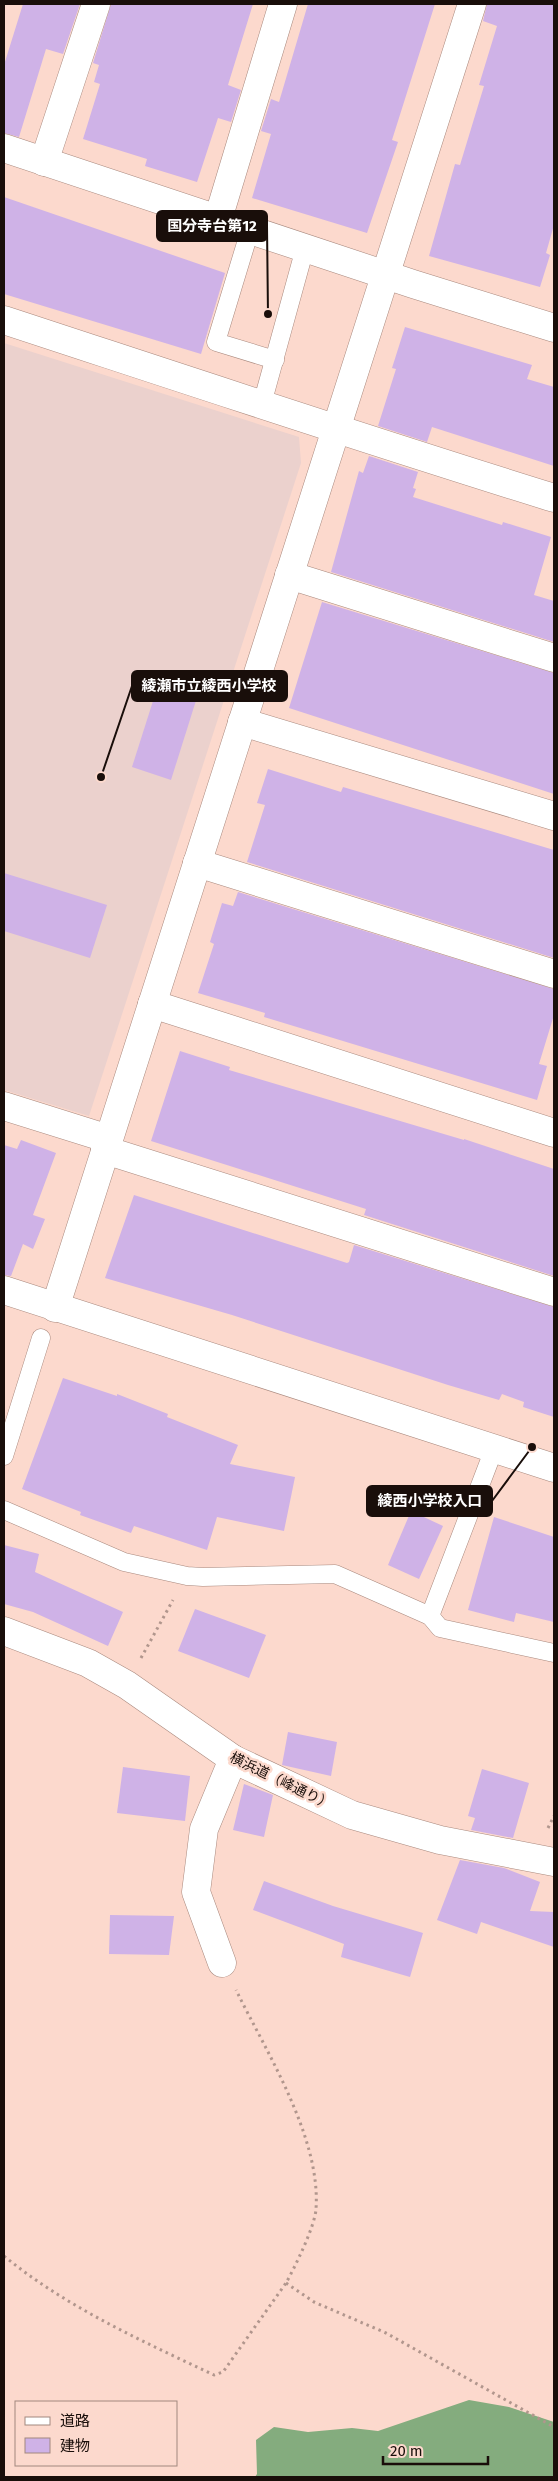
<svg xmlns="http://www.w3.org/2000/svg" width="558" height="2481" font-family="'Fira Sans','Noto Sans JP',sans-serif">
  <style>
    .education { fill: #ebd1cd }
    .forest { fill: #84ac7e }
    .building { fill: #cfb2e7 }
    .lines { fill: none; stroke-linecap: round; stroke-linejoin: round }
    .service-casing { stroke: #a9897e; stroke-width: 19 }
    .minor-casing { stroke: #a9897e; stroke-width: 29 }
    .tertiary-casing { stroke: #a9897e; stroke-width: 29 }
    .path { stroke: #b1968d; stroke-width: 3; stroke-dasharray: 2.5 4; stroke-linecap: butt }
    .service { stroke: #fff; stroke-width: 18 }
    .minor { stroke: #fff; stroke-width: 28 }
    .tertiary { stroke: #fff; stroke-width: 28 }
    .labels { text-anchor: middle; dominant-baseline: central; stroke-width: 5; stroke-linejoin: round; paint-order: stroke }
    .street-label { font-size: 14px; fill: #190e0a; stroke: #fcd9cd }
    .leader { fill: none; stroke: #190e0a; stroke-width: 2 }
    .callout-dot { fill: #190e0a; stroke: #fcd9cd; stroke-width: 2 }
    .callout { fill: #190e0a; stroke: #190e0a; stroke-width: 2 }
    .callout-label { font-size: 15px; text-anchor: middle; font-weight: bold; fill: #fff }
  </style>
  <rect width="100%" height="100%" fill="#fcd9cd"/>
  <polygon class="education" points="4,343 299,437 301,463 89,1116 4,1090"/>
  <polygon class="forest" points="469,2400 509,2407 554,2422 554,2477 255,2477 257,2474 256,2440 274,2427 308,2432 352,2428 378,2431"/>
  <g class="building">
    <polygon points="23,4 80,4 63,54 46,49 19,137 4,133 4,65"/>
    <polygon points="111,4 253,4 228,85 241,90 231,122 218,118 197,182 145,166 147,159 83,139 100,84 94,82 99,65 93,63"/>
    <polygon points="308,4 435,4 392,140 398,142 367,233 252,198 271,134 261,131 271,99 279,102"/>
    <polygon points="487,4 554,4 554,225 546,253 550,255 540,287 429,256 455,164 460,165 484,86 479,85 497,26 483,21"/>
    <polygon points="4,197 225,273 201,354 4,294"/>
    <polygon points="405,327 532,365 527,379 554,387 554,466 432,427 427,442 378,426 396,369 392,368"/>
    <polygon points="369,456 418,472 413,488 416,489 413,497 502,525 503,522 551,537 534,595 554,601 554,642 331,572 359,471 363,473"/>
    <polygon points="322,602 554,673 554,794 289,708"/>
    <polygon points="160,679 199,691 171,780 132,767"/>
    <polygon points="268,769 341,792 343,787 554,850 554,958 247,862 265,805 257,803"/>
    <polygon points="4,873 107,905 90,958 4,931"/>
    <polygon points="238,892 554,989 554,1015 539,1064 547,1066 537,1100 264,1017 265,1013 198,993 214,944 210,942 222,903 233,906"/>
    <polygon points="180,1051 230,1067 229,1070 464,1140 464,1139 554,1169 554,1276 364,1215 366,1209 151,1141"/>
    <polygon points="21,1140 56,1153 33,1215 45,1219 33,1249 23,1244 11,1276 4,1275 4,1145 17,1149"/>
    <polygon points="134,1195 347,1263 349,1262 354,1245 554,1307 554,1417 523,1407 524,1402 502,1394 499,1400 448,1385 232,1315 105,1278"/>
    <polygon points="63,1378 117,1396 117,1394 168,1414 167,1417 238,1445 230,1464 295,1477 284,1531 217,1517 207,1550 134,1526 131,1533 80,1515 81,1512 22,1489"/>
    <polygon points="411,1511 443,1526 419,1579 388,1565"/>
    <polygon points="494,1517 554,1537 554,1622 516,1613 514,1622 468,1610"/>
    <polygon points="4,1545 39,1554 35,1572 123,1612 108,1646 33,1612 4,1604"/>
    <polygon points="195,1609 266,1635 249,1678 178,1651"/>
    <polygon points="288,1732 337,1742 331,1776 282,1765"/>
    <polygon points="123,1767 190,1776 185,1821 117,1813"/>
    <polygon points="482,1769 529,1783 513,1838 471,1830 475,1818 468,1816"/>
    <polygon points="244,1784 273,1795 264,1837 233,1830"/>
    <polygon points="460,1860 504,1868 540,1882 530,1911 554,1912 554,1947 481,1922 477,1934 437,1920"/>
    <polygon points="264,1881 333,1906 423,1933 410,1977 341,1957 344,1944 253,1910"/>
    <polygon points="110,1915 174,1916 169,1955 109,1954"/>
  </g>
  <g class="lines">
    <defs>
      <g id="service">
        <polyline points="250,230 216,342 275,360"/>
        <polyline points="262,404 305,248"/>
        <polyline points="4,1456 41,1338"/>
        <polyline points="4,1510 124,1562 187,1576 203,1577 335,1574 430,1616 440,1628 554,1653"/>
        <polyline points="430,1616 494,1449"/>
      </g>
      <g id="minor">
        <polyline points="44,162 96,4"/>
        <polyline points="218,219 283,4"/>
        <path d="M4 320C187 380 370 441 554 498"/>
        <polyline points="289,575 554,658"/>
        <polyline points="242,722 554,816"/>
        <polyline points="197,863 554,974"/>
        <polyline points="152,1004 554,1133"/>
        <polyline points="4,1106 109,1139"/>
        <polyline points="105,1150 554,1292"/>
        <polyline points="55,1308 472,4"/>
        <polyline points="4,1631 88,1663 127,1685 233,1759 352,1815 440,1840 554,1862"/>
        <polyline points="222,1963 196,1892 204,1829 233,1759"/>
      </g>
      <g id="tertiary">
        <polyline points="4,148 413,284 554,328"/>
        <polyline points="4,1290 554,1468"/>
      </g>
    </defs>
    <use href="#service" class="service-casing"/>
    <use href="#minor" class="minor-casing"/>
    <use href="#tertiary" class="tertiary-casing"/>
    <g class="path">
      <polyline points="141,1658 173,1600"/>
      <polyline points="548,1828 554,1816"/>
      <path d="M4 2256C66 2307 142 2341 214 2375L223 2372 286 2283C295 2267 315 2226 316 2209 321 2138 267 2053 236 1990"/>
      <polyline points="286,2283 314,2302 386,2333 554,2427"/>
    </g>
    <use href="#service" class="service"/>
    <use href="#minor" class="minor"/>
    <use href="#tertiary" class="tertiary"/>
  </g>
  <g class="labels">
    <g class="street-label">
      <text transform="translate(281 1781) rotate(26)">横浜道（峰通り）</text>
    </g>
  </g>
  <path class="leader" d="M268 314L267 226M101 777L132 686M532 1447L492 1501"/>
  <g class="callout-dot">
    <circle cx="268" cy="314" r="5"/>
    <circle cx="101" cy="777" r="5"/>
    <circle cx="532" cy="1447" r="5"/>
  </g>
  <g class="callout">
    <rect x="157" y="211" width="110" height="30" rx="5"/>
    <rect x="132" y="671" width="155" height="30" rx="5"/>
    <rect x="367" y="1486" width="125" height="30" rx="5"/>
  </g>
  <g class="callout-label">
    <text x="212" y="231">国分寺台第12</text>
    <text x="209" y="691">綾瀬市立綾西小学校</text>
    <text x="430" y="1506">綾西小学校入口</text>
  </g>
  <rect width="558" height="2481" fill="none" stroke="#190e0a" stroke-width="10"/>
  <rect x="15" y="2401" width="162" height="65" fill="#fcd9cd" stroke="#a1887f"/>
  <rect x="25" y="2417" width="25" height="8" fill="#ffffff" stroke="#a1887f"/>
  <text x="60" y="2426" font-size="15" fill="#190e0a">道路</text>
  <rect x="25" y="2438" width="25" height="15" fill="#cfb2e7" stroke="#a1887f"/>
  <text x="60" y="2451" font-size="15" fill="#190e0a">建物</text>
  <path d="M383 2456v8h105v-8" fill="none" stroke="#190e0a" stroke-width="2.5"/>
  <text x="390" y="2456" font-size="15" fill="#190e0a" stroke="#fcd9cd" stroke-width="4" paint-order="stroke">20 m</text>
</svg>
